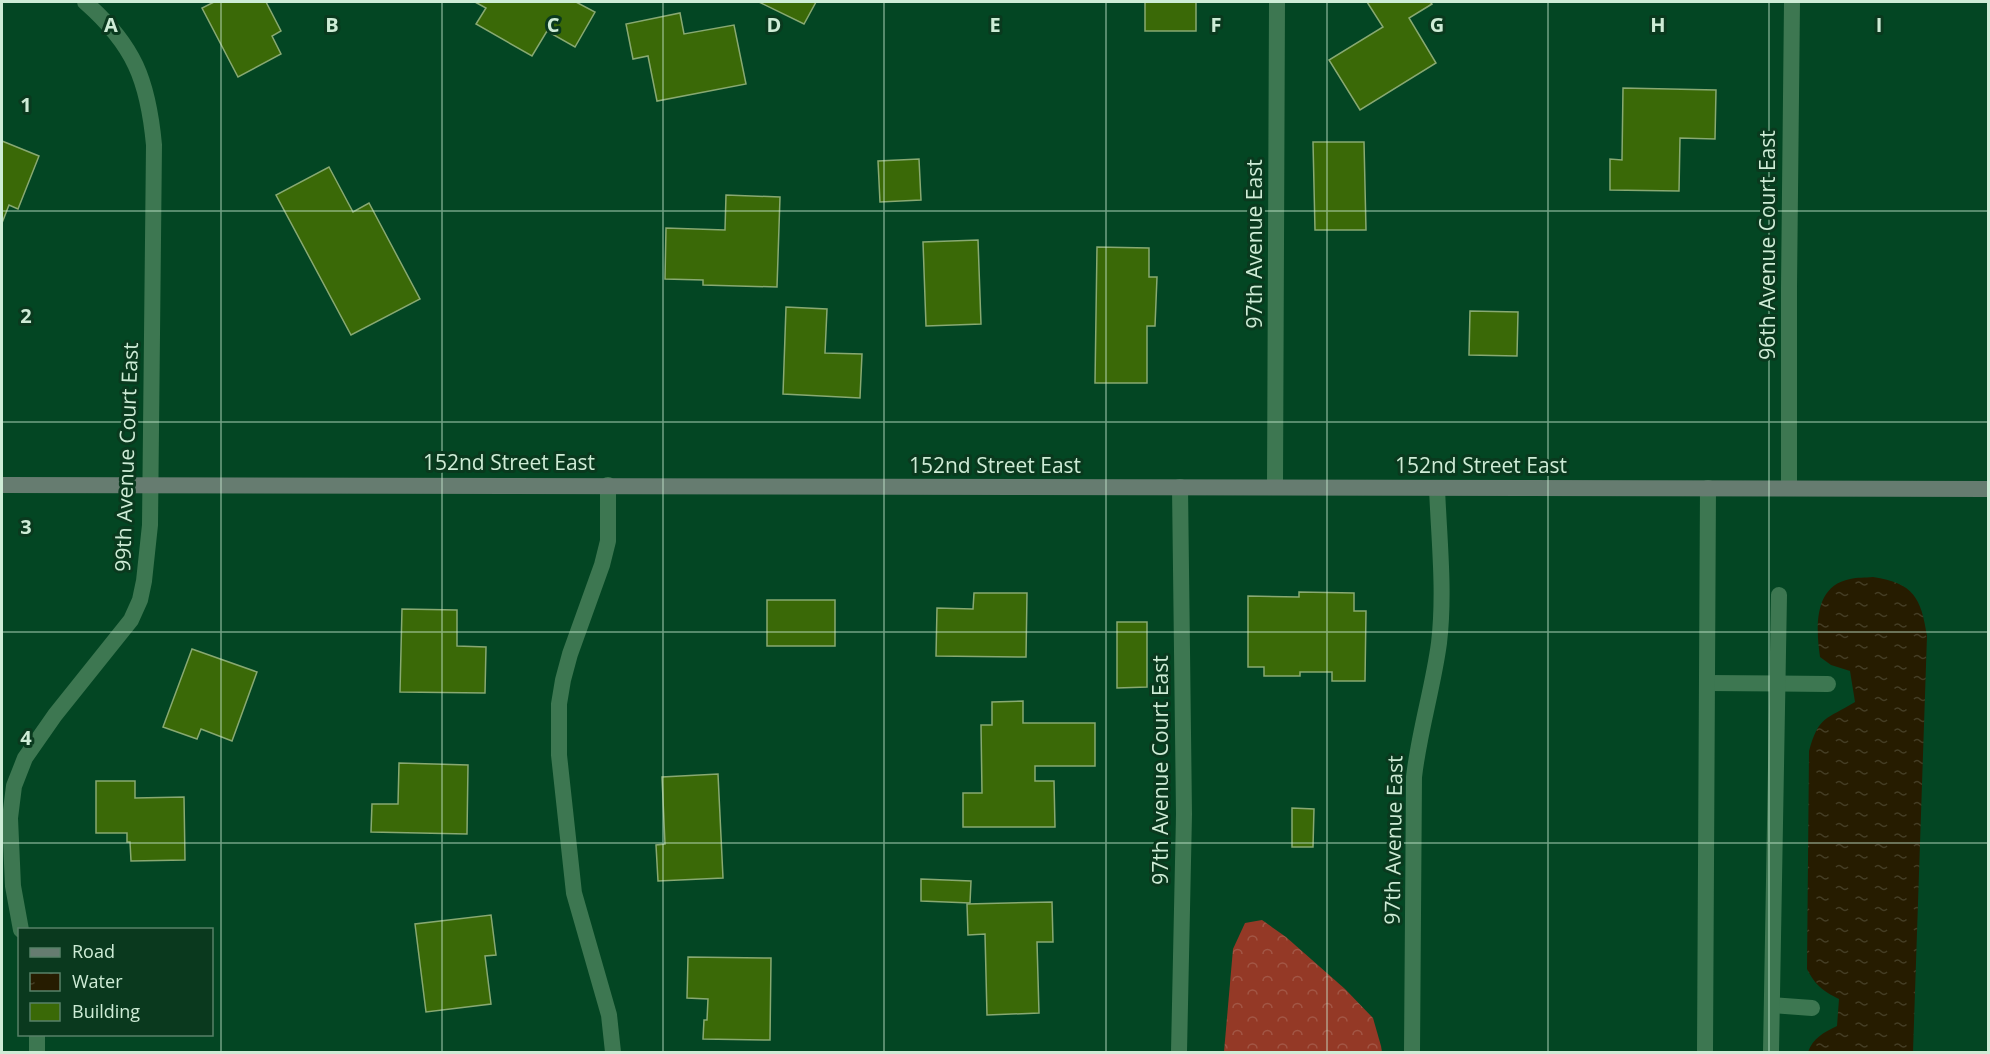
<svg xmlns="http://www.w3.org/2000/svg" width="1990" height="1054" font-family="'Open Sans',sans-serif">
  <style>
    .forest { fill: url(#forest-crowns) }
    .water { fill: url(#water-ripples) }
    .building { fill: #3a6907; stroke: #88a972; stroke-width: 1.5 }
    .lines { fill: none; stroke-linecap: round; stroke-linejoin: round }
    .service { stroke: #3d7751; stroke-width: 16 }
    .minor { stroke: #3d7751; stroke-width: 16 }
    .secondary { stroke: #667c70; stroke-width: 16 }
    .grid { fill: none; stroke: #ceecd6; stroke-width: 1.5; stroke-opacity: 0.55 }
    .labels { text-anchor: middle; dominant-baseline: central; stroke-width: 6; stroke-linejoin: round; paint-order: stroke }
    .street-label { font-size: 21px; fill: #ceecd6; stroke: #0a391e }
    .grid-label { font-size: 20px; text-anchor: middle; font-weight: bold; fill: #ceecd6; stroke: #0a391e; stroke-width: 6; stroke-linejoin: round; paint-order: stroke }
  </style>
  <defs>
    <pattern id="forest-crowns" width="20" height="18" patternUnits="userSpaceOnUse" patternTransform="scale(1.5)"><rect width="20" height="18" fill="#943926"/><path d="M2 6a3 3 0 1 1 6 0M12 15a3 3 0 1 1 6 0" fill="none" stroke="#a25645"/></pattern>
    <pattern id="water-ripples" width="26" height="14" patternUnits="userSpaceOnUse" patternTransform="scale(1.5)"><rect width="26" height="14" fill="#261c00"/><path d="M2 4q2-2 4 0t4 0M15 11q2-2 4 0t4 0" fill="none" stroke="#443d24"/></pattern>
  </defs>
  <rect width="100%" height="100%" fill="#034623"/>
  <polygon class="forest" points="1262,920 1286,937 1345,989 1373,1018 1381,1046 1382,1052 1224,1052 1233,949 1245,923"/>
  <path class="water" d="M1873 577C1914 583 1921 598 1927 636L1913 1052H1808C1813 1038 1823 1033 1837 1026L1839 999C1823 991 1815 985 1807 969L1809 751C1819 715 1826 720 1855 702L1850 671 1831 665 1820 657C1816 629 1813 586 1850 579 1857 577 1865 578 1873 577Z"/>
  <g class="building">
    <polygon points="214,2 266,2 281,31 272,36 281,54 238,77 202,8"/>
    <polygon points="475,2 576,2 595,12 575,47 547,31 532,56 476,24 486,8"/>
    <polygon points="759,2 816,2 804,24"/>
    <rect x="1145" y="2" width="51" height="29"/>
    <polygon points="1367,2 1430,2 1432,4 1409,18 1436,63 1360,110 1329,60 1383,27"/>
    <polygon points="680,13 684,34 734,25 746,84 657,101 648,56 633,59 626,24"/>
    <polygon points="1623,88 1716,90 1715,139 1680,138 1679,191 1610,190 1610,159 1622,160"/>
    <polygon points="2,141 39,156 18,209 9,205 2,223"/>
    <polygon points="1313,142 1364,142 1366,230 1315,230"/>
    <polygon points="919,159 921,200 880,202 878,161"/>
    <polygon points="329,167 353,212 369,203 420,299 351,335 276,195"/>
    <polygon points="726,195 780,197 777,287 703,285 703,280 665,279 666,228 725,230"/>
    <polygon points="978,240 981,324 926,326 923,242"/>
    <polygon points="1097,247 1149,248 1149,277 1157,277 1155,326 1147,326 1147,383 1095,383"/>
    <polygon points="786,307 827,309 825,353 862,354 860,398 783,394"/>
    <polygon points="1470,311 1518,312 1517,356 1469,355"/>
    <polygon points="1299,592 1354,593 1354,611 1366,611 1365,681 1332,681 1332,672 1300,672 1300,676 1264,676 1264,667 1248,667 1248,596 1299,597"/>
    <polygon points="974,593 1027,593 1026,657 936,656 937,608 973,609"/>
    <rect x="767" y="600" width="68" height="46"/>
    <polygon points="402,609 457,610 457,646 486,647 485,693 400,692"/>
    <polygon points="1117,622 1147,622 1147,687 1117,688"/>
    <polygon points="192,649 257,672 232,741 201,729 197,739 163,727"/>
    <polygon points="1023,701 1023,723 1095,723 1095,766 1035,766 1035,781 1054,781 1055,827 963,827 963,793 982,793 981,725 992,725 992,702"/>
    <polygon points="399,763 468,765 467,834 371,832 372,804 398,804"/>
    <polygon points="718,774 723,878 658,881 656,845 665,844 662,777"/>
    <polygon points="96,781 135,781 135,798 184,797 185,860 131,861 130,842 127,842 127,833 96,833"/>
    <polygon points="1292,808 1314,809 1313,847 1292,847"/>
    <polygon points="921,879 971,881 970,903 921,901"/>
    <polygon points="1052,902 1053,942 1037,942 1039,1013 987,1015 985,934 968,935 967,904"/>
    <polygon points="491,915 496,955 485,956 491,1004 426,1012 415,924"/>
    <polygon points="688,957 771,958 770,1040 703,1039 704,1020 707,1020 708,999 687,998"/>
  </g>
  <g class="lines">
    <g class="service">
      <polyline points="1707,683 1828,684"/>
      <polyline points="1772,1005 1812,1008"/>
      <polyline points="1771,1052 1779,595"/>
    </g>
    <g class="minor">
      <polyline points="608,485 608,541 602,565 570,654 563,680 559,704 559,755 574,893 609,1015 613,1052"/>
      <polyline points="1275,486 1277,2"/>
      <polyline points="1789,488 1789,287 1792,2"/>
      <path d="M21 930 13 886 10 818 14 786 25 758 55 715 131 620 140 600 144 581 150 525 154 145C148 80 134 45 85 2"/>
      <polyline points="37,1034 37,1052"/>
      <polyline points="1179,1052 1184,814 1180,487"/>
      <path d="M1412 1052 1414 777C1419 732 1433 688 1439 643 1445 592 1439 539 1437 488"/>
      <polyline points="1705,1052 1708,488"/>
    </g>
    <polyline class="secondary" points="2,485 1988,489"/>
  </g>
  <path class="grid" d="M221 2V1052M442 2V1052M663 2V1052M884 2V1052M1106 2V1052M1327 2V1052M1548 2V1052M1769 2V1052M2 211H1988M2 422H1988M2 632H1988M2 843H1988"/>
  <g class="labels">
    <g class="street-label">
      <text transform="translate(1254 244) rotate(-90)">97th Avenue East</text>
      <text transform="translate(1767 245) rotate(-90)">96th Avenue Court East</text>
      <text transform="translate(126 457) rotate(-88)">99th Avenue Court East</text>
      <text x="509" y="462">152nd Street East</text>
      <text x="995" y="465">152nd Street East</text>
      <text x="1481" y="465">152nd Street East</text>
      <text transform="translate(1160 770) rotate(-90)">97th Avenue Court East</text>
      <text transform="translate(1393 840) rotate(-89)">97th Avenue East</text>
    </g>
  </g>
  <g class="grid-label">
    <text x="111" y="32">A</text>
    <text x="332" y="32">B</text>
    <text x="553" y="32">C</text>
    <text x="774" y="32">D</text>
    <text x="995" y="32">E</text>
    <text x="1216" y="32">F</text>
    <text x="1437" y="32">G</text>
    <text x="1658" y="32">H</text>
    <text x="1879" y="32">I</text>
    <text x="26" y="112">1</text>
    <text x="26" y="323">2</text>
    <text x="26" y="534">3</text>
    <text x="26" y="745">4</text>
  </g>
  <rect width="1990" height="1054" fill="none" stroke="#ceecd6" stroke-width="6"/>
  <rect x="18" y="928" width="195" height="108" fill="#0a391e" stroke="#588168" stroke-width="1.5"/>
  <rect x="30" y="948" width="30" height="9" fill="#667c70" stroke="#588168" stroke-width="1.5"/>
  <text x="72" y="958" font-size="18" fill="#ceecd6">Road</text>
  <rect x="30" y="973" width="30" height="18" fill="url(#water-ripples)" stroke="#588168" stroke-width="1.5"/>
  <text x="72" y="988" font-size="18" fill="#ceecd6">Water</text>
  <rect x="30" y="1003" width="30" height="18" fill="#3a6907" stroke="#588168" stroke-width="1.5"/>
  <text x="72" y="1018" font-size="18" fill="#ceecd6">Building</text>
</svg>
